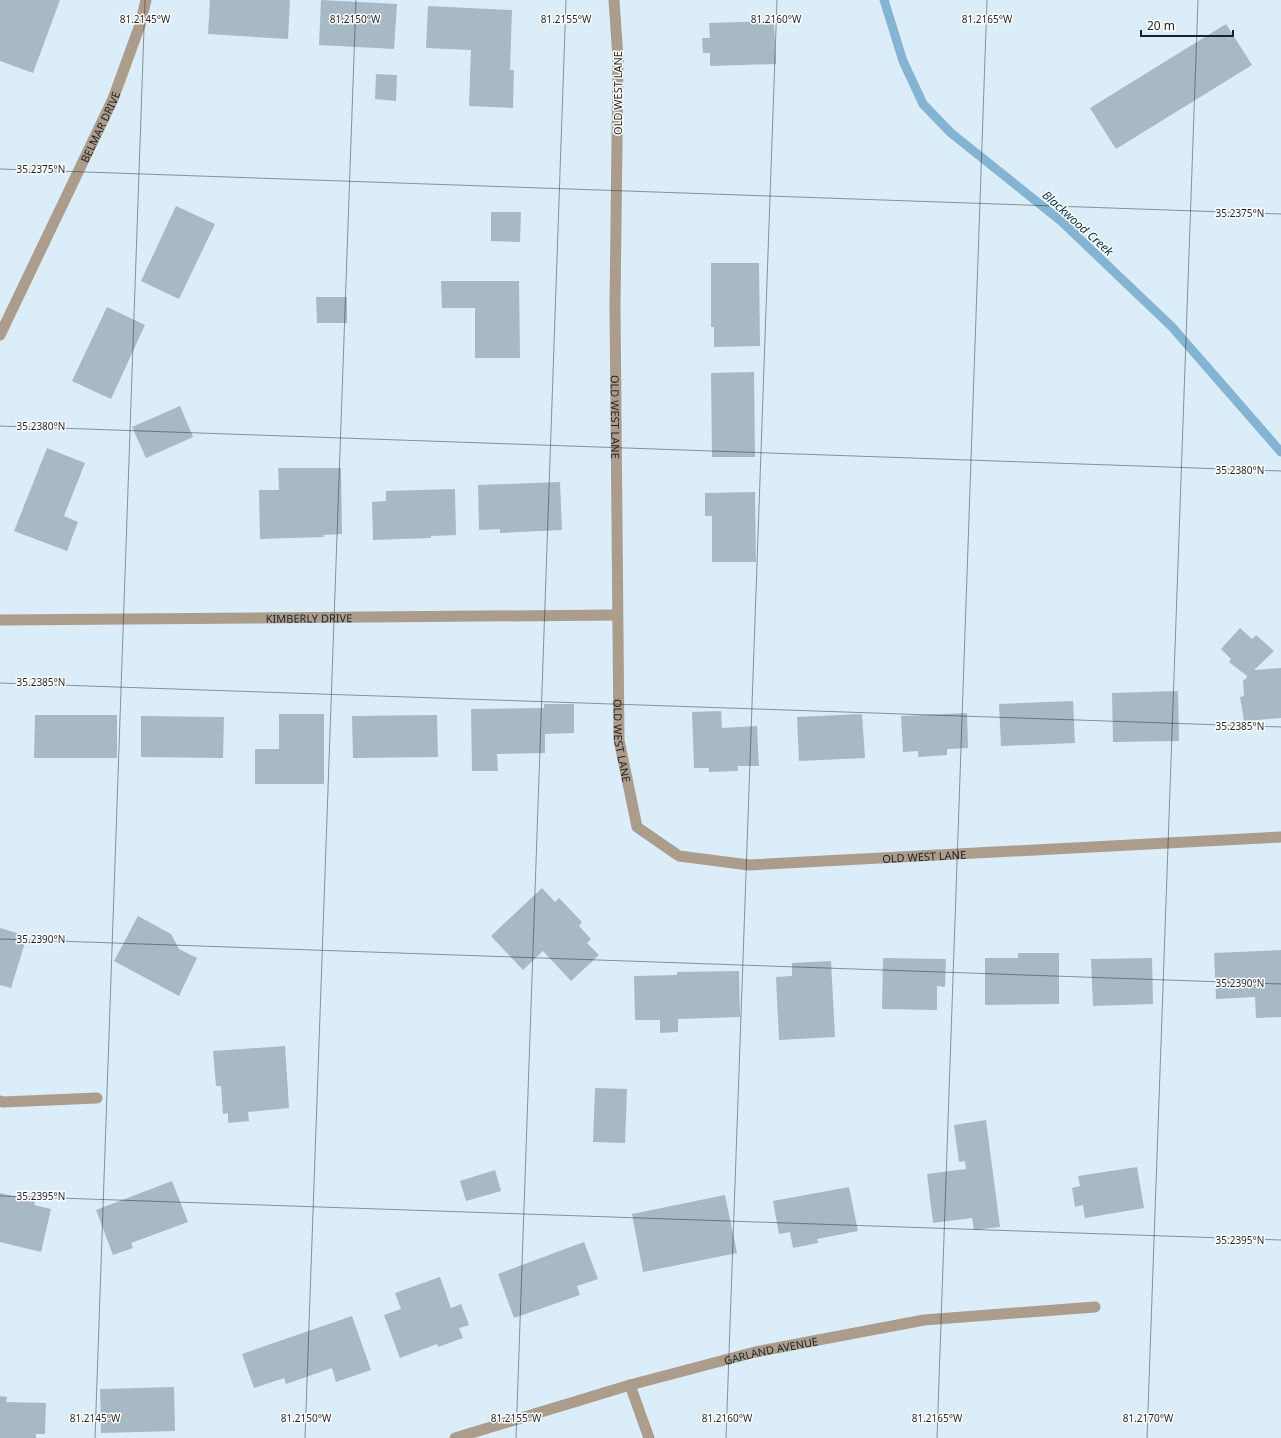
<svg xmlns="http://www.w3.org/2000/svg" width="1281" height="1438" font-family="'Noto Sans',sans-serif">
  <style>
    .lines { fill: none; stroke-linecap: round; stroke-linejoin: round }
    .stream { stroke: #84b4d1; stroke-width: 9 }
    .building { fill: #a6b9c4 }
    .minor { stroke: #ac9c8c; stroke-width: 11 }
    .ticks { fill: none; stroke: #1c2327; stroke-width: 1; stroke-opacity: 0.45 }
    .labels { text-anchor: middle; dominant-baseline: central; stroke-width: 3; stroke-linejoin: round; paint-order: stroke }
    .street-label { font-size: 11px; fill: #1c2327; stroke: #fff }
    .water-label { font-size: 12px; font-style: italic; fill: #063145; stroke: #fff }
    .ticks-label { font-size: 10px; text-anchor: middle; fill: #1c2327; stroke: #fff; stroke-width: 3; stroke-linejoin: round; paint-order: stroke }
  </style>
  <rect width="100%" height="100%" fill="#daedf9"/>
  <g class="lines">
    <polyline class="stream" points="884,0 903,61 923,104 951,133 1061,221 1172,327 1281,452"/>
  </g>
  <g class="building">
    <polygon points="0,0 60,0 33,73 0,61"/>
    <polygon points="210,0 290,0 288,39 208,34"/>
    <polygon points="321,0 397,4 394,49 319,45"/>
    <polygon points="428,6 512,10 510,70 514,70 513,108 469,106 471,50 426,48"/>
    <polygon points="774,21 776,64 710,66 710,53 703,53 702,38 710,38 709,23"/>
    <polygon points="1226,24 1252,65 1116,149 1090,108"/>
    <polygon points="376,74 397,75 396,101 375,99"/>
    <polygon points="176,206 215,224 179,299 141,281"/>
    <polygon points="491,212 521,212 520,242 491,241"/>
    <polygon points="711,263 759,263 760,346 714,347 714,327 711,327"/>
    <polygon points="441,281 519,281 520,358 475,358 475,308 442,308"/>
    <polygon points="316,297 347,297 347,323 317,323"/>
    <polygon points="107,307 145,325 111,399 72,381"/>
    <polygon points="754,372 755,457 712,457 711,373"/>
    <polygon points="180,406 193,437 146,458 132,427"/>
    <polygon points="47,448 85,463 64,516 78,522 67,551 14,531"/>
    <polygon points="278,468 341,468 342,534 323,535 324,537 260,539 259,490 279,490"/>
    <polygon points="560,482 562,530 500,533 500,529 479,530 478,485"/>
    <polygon points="455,489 456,535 431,536 431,538 373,540 372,502 386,501 386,491"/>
    <polygon points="755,492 756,562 712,562 712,516 705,516 705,493"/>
    <polygon points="1240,628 1252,639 1256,635 1274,651 1254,670 1281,668 1281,718 1244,721 1240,697 1244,696 1243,680 1246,679 1247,676 1229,662 1231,659 1221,649"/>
    <polygon points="1178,691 1179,741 1113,742 1112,693"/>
    <polygon points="1073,701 1075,743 1001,746 999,704"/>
    <polygon points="544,704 574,704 574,733 545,734 545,753 497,754 498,771 472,771 471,709 544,708"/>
    <polygon points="721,711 722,728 757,726 759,766 738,766 738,771 709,772 709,768 694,768 692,712"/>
    <polygon points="967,713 968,748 947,749 947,755 918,757 918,751 903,752 901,716"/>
    <polygon points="279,714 324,714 324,784 255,784 255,749 279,749"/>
    <polygon points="862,714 865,758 799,761 797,717"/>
    <polygon points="35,715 117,715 117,758 34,758"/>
    <polygon points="437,715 438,757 353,758 352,716"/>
    <polygon points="141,716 224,717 223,758 141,757"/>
    <polygon points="542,888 555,902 559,898 582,922 579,926 591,939 587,943 599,955 571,981 543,951 523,970 491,936"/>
    <polygon points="138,916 171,934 179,949 197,958 179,996 114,961"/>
    <polygon points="0,928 27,936 11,988 0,985"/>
    <polygon points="1281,950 1281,1017 1256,1018 1255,997 1216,999 1214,953"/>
    <polygon points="1018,953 1059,953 1059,1004 985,1005 985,958 1018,958"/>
    <polygon points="883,958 946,959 945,987 937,986 937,1010 882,1009"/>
    <polygon points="1152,958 1153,1004 1093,1006 1091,959"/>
    <polygon points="831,961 835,1037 779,1040 776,977 792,976 792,963"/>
    <polygon points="739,971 740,1017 678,1019 678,1032 660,1033 660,1020 635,1020 634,976 677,975 677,972"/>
    <polygon points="285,1046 289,1108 248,1112 249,1121 228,1123 228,1113 223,1114 221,1086 216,1086 213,1051"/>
    <polygon points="595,1088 627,1089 625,1143 593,1142"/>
    <polygon points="986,1120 1000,1227 974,1230 972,1218 933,1223 927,1174 966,1169 965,1161 959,1162 954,1125"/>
    <polygon points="1137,1167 1144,1208 1085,1218 1083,1205 1075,1207 1072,1188 1080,1186 1078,1176"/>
    <polygon points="495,1170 501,1191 466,1201 460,1181"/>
    <polygon points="172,1181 188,1222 131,1243 133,1248 113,1255 96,1210"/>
    <polygon points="849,1187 858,1231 817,1239 818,1243 793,1248 790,1232 779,1234 773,1201"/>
    <polygon points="0,1193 35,1201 34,1205 51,1209 41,1252 0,1242"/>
    <polygon points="725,1195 737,1253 643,1272 632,1214"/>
    <polygon points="584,1242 598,1279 577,1286 580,1295 514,1318 498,1274"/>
    <polygon points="440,1277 451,1308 461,1304 469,1325 459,1328 463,1338 438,1347 437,1344 400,1358 384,1315 401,1309 395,1293"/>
    <polygon points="352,1316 371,1370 336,1382 332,1368 286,1384 284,1378 254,1388 242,1354"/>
    <polygon points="174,1387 175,1431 101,1433 100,1389"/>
    <polygon points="0,1396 7,1397 6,1402 46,1403 45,1434 36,1434 36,1438 0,1438"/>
  </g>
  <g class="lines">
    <g class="minor">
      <path id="s1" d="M614 0 618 59 615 306 619 740 637 827 679 856 749 865 1281 837"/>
      <path id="s2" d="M0 335 113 99 140 25 146 0"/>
      <path id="s3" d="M0 620 617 615"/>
      <polyline points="0,1101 3,1102 97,1098"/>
      <polyline points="630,1385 649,1438"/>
      <path id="s4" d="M455 1438 630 1385 755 1352 924 1320 1095 1307"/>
    </g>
  </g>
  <path class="ticks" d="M0 169 1281 214M0 426 1281 471M0 683 1281 727M0 939 1281 984M0 1196 1281 1240M95 1438 145 0M305 1438 356 0M516 1438 566 0M726 1438 777 0M937 1438 987 0M1147 1438 1198 0"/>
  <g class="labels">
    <g class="street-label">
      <text transform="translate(617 93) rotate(-90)">OLD WEST LANE</text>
      <text stroke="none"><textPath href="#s2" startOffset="231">BELMAR DRIVE</textPath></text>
      <text stroke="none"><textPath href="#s1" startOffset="417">OLD WEST LANE</textPath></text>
      <text stroke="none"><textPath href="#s3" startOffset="309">KIMBERLY DRIVE</textPath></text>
      <text stroke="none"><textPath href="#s1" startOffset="741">OLD WEST LANE</textPath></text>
      <text stroke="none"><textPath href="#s1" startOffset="1126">OLD WEST LANE</textPath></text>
      <text stroke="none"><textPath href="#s4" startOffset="328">GARLAND AVENUE</textPath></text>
    </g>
    <g class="water-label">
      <text transform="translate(1078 223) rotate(42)">Blackwood Creek</text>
    </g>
  </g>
  <g class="ticks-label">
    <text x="145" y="23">81.2145°W</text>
    <text x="355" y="23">81.2150°W</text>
    <text x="566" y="23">81.2155°W</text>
    <text x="776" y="23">81.2160°W</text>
    <text x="987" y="23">81.2165°W</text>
    <text x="41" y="173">35.2375°N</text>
    <text x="1240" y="217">35.2375°N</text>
    <text x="41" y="430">35.2380°N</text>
    <text x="1240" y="474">35.2380°N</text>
    <text x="41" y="686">35.2385°N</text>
    <text x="1240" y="730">35.2385°N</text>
    <text x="41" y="943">35.2390°N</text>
    <text x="1240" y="987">35.2390°N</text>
    <text x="41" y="1200">35.2395°N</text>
    <text x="1240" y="1244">35.2395°N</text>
    <text x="95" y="1422">81.2145°W</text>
    <text x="306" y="1422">81.2150°W</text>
    <text x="516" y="1422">81.2155°W</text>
    <text x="727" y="1422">81.2160°W</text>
    <text x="937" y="1422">81.2165°W</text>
    <text x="1148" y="1422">81.2170°W</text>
  </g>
  <path d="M1141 30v6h92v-6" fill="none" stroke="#1c2327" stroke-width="2"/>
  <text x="1147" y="30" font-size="12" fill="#1c2327" stroke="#ffffff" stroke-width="3" paint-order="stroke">20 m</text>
</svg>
